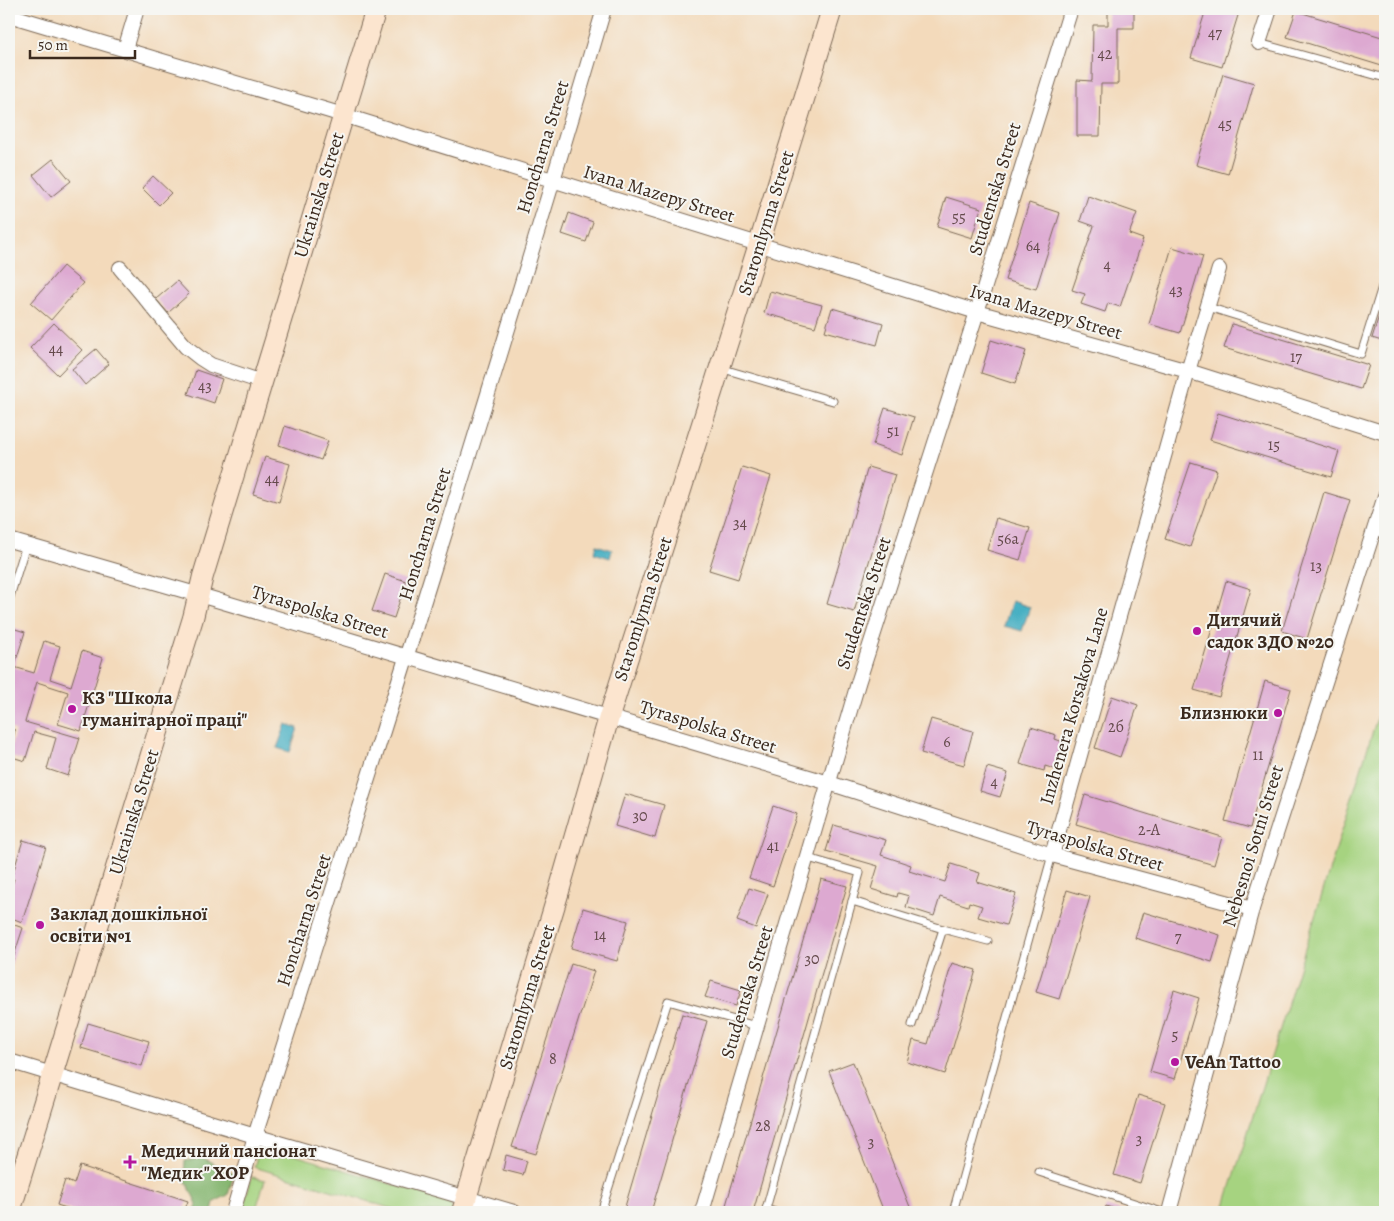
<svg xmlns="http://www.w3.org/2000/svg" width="1394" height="1221" font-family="Alegreya,serif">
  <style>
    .green { fill: #a6d380; stroke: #707e4f }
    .forest { fill: #84b56e; stroke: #607046 }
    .water { fill: #42adc1; stroke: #3e6c70 }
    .building { fill: #dda9d1 }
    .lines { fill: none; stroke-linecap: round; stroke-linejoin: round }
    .lane-casing { stroke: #7b6855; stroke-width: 9 }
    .street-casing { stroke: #7b6855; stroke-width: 16 }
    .secondary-casing { stroke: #7b6855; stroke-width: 22 }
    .lane { stroke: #fff; stroke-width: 7 }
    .street { stroke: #fff; stroke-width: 14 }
    .secondary { stroke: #fce5cf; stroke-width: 20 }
    .poi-dot { fill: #b5179e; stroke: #f6f6f2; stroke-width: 2 }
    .labels { text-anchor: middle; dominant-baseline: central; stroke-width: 4; stroke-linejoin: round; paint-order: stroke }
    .number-label { font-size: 16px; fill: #644a4b }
    .street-label { font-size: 19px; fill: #3b2a1e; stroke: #f6f6f2 }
    .poi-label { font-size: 19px; font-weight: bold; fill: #3b2a1e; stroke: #f6f6f2; text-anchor: start }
  </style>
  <rect width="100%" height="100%" fill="#f6f6f2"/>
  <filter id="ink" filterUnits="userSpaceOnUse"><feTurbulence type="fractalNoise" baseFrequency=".02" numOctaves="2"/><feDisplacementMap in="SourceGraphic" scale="10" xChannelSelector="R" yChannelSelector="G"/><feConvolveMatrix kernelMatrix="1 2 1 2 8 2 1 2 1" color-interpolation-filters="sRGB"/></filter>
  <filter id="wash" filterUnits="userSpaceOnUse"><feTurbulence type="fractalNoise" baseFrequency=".0096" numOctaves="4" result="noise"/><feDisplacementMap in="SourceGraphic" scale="20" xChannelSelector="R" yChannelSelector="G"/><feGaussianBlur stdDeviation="1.12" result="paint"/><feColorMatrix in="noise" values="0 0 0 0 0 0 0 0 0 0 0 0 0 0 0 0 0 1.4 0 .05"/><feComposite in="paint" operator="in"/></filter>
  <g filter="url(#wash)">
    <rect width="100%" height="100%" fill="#f3dabb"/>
    <g class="green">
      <polygon points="1385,692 1385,1212 1223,1212"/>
      <polygon points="262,1146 268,1147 448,1201 451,1205 453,1212 403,1212 254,1167 259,1150"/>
      <polygon points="252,1177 265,1180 255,1212 241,1212"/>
    </g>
    <polygon class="forest" points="203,1158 234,1174 228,1195 214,1202 212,1212 195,1212 197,1204 184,1177 185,1161"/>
    <g class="water">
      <polygon points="597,545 612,550 610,558 594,553"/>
      <polygon points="1012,601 1030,607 1022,631 1004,626"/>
      <polygon points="286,724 298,728 290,752 277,748"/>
    </g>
    <g id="blocks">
      <g class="building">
        <polygon points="1108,9 1134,9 1134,28 1118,28 1118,84 1101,84 1100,136 1077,136 1077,80 1092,81 1093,25 1108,25"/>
        <polygon points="1206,9 1240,9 1222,67 1191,58"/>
        <polygon points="1296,11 1385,38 1385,67 1287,37"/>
        <polygon points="1223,74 1254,83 1228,174 1196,165"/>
        <polygon points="53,159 71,181 51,197 33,175"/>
        <polygon points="153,176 171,193 159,205 142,188"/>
        <polygon points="1088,196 1137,213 1129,234 1143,239 1120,307 1108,303 1105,312 1081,304 1085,294 1072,290 1094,226 1080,221"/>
        <polygon points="946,197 981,208 972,238 937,227"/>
        <polygon points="1029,203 1060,213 1036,289 1005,280"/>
        <polygon points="569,213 593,222 586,242 562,234"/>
        <polygon points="1172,247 1203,256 1180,333 1149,324"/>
        <polygon points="63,266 83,283 51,320 31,303"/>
        <polygon points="177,281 189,294 168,313 156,299"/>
        <polygon points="770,291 822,305 815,327 764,313"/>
        <polygon points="1385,297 1385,342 1372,338"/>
        <polygon points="832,308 883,323 877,345 825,331"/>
        <polygon points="54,323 82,350 58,375 30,348"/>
        <polygon points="1232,324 1369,365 1361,389 1224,348"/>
        <polygon points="991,340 1026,351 1015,384 981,373"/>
        <polygon points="96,349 109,364 85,385 72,369"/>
        <polygon points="196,370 222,379 214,403 188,394"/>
        <polygon points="885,408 914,417 902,455 873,445"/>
        <polygon points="1218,413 1339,451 1331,477 1210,440"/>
        <polygon points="285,426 328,441 321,460 279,445"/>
        <polygon points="265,457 290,464 279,502 253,494"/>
        <polygon points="1191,462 1217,470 1190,547 1165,539"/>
        <polygon points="742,467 771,476 738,579 709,570"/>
        <polygon points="868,467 895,475 854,612 827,604"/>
        <polygon points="1324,492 1350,500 1307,639 1282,631"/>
        <polygon points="996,518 1030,528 1020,560 987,550"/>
        <polygon points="385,574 406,581 394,618 372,611"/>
        <polygon points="1226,581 1251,589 1219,697 1194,690"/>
        <polygon points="9,627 25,632 14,667 34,673 44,641 60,646 50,679 71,686 82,651 103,658 81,731 58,724 68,692 37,682 25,722 80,738 68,776 47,769 56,738 34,732 25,761 9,756 15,730 9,728"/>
        <polygon points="1265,681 1291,689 1250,828 1225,821"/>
        <polygon points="1112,696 1138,705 1120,757 1095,748"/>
        <polygon points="931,719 973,731 964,765 921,753"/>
        <polygon points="1031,727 1056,735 1055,739 1063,742 1055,769 1045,766 1044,771 1020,764"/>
        <polygon points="987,767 1008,773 1000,797 980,791"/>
        <polygon points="625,794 664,805 655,838 615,826"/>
        <polygon points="1085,795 1222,837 1214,865 1076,824"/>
        <polygon points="773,806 797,814 773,886 749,878"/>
        <polygon points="834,825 886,840 881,855 911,865 909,871 945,882 951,864 980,873 977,882 1016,894 1006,925 978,917 982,906 969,902 968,906 940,897 934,916 906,907 909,896 898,893 897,897 871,889 878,866 826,851"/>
        <polygon points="23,840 46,847 22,922 9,917 9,895 14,879 9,877 9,871 13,873"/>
        <polygon points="821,879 847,886 753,1212 724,1212"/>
        <polygon points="749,888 768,894 756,928 737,921"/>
        <polygon points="1067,890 1090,897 1059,999 1036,992"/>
        <polygon points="583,908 628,921 617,961 571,948"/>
        <polygon points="1143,912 1220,935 1212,962 1135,938"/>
        <polygon points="9,923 23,928 9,971"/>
        <polygon points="952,963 976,970 945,1074 907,1062 913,1040 928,1044"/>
        <polygon points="571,964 594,971 536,1154 512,1147"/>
        <polygon points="711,981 741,990 736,1006 705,997"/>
        <polygon points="1174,990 1199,998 1175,1079 1150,1072"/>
        <polygon points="682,1014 707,1021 651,1212 633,1212 624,1210"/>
        <polygon points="88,1023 149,1041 142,1066 81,1048"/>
        <polygon points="853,1062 912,1212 884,1212 829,1071"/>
        <polygon points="1138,1095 1165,1103 1140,1183 1114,1175"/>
        <polygon points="506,1155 527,1161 523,1175 503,1170"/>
        <polygon points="80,1166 188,1201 184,1212 108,1212 97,1208 95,1212 79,1212 57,1205 65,1180 74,1184"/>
        <polygon points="1106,1206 1124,1212 1104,1212"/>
      </g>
    </g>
  </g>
  <g filter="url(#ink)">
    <use href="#blocks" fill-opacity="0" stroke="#7b6855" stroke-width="1"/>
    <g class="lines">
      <defs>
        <g id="lane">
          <polyline points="1259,43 1385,78"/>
          <polyline points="1208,307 1361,354 1385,277"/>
          <polyline points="720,368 833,401"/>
          <polyline points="9,600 26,545"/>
          <polyline points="852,901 943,929 912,1025"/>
          <polyline points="943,929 988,941"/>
          <polyline points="1039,1172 1162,1212"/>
          <polyline points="601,1212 668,1001 756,1026"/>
          <polyline points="775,1212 766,1209 860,873 808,858"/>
          <polyline points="953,1212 1052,855"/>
        </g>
        <g id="street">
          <polyline points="9,15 343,115 977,312 1188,371 1385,433"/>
          <polyline points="1259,43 1270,9"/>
          <polyline points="125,49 137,9"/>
          <polyline points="120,268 186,347 200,358 211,365 262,382"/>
          <polyline points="9,540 220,601 829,783 1052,855 1252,909"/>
          <polyline points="1052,855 1188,371 1219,269"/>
          <polyline points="9,1061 255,1136 514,1212"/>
          <path d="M233 1212 255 1136C374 761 493 386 604 9"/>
          <polyline points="702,1212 859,680 977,312 1071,9"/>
          <polyline points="1169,1212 1252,909 1385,496"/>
        </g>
        <g id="secondary">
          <polyline points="10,1212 193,618 203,576 376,9"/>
          <polyline points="462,1212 559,891 609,717 759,244 832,9"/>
        </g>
      </defs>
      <use href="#lane" class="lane-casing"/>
      <use href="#street" class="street-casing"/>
      <use href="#secondary" class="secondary-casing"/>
      <use href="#lane" class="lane"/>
      <use href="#street" class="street"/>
      <use href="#secondary" class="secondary"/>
    </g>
  </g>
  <g class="poi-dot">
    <circle cx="1197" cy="631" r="5"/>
    <circle cx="72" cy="709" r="5"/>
    <circle cx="1278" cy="713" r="5"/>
    <circle cx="40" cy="925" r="5"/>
    <circle cx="1175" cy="1062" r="5"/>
    <path d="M127.5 1154.5h5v5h5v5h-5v5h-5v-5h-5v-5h5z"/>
  </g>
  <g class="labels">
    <g class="number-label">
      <text x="1215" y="33">47</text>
      <text x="1105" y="54">42</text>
      <text x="1225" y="124">45</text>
      <text x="959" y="217">55</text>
      <text x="1033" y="246">64</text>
      <text x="1107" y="265">4</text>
      <text x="1176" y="290">43</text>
      <text x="56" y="349">44</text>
      <text x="1296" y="357">17</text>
      <text x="205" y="386">43</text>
      <text x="893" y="431">51</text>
      <text x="1274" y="445">15</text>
      <text x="272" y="479">44</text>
      <text x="740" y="523">34</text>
      <text x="1008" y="539">56а</text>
      <text x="1316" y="566">13</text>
      <text x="1116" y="727">2б</text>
      <text x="947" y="742">6</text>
      <text x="1258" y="755">11</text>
      <text x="994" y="782">4</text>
      <text x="640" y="816">30</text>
      <text x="1149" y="830">2-А</text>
      <text x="773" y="846">41</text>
      <text x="600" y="935">14</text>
      <text x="1178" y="937">7</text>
      <text x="812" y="959">30</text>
      <text x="1175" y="1035">5</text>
      <text x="553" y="1059">8</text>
      <text x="763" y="1126">28</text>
      <text x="1139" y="1139">3</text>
      <text x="871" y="1142">3</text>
    </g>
    <g class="street-label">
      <text transform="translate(543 147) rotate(-73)">Honcharna Street</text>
      <text transform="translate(995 189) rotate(-73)">Studentska Street</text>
      <text transform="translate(659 194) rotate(17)">Ivana Mazepy Street</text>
      <text transform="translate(319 195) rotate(-73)">Ukrainska Street</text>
      <text transform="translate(766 223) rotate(-73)">Staromlynna Street</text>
      <text transform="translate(1046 312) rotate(16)">Ivana Mazepy Street</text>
      <text transform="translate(425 534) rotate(-73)">Honcharna Street</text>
      <text transform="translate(864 603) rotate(-72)">Studentska Street</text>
      <text transform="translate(643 609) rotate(-72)">Staromlynna Street</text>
      <text transform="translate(320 612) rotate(17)">Tyraspolska Street</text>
      <text transform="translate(1074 706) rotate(-74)">Inzhenera Korsakova Lane</text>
      <text transform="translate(708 727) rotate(17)">Tyraspolska Street</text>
      <text transform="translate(134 812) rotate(-73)">Ukrainska Street</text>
      <text transform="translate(1095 846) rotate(16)">Tyraspolska Street</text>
      <text transform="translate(1253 846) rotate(-73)">Nebesnoi Sotni Street</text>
      <text transform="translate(304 920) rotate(-72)">Honcharna Street</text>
      <text transform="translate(747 992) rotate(-73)">Studentska Street</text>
      <text transform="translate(527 997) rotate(-73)">Staromlynna Street</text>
    </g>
    <g class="poi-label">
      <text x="1207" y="620">Дитячий<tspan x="1207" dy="22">садок ЗДО №20</tspan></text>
      <text x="82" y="698">КЗ "Школа<tspan x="82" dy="22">гуманітарної праці"</tspan></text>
      <text x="1268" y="713" text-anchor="end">Близнюки</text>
      <text x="50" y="914">Заклад дошкільної<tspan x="50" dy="22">освіти №1</tspan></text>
      <text x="1185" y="1062">VeAn Tattoo</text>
      <text x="141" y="1151">Медичний пансіонат<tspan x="141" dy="22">"Медик" ХОР</tspan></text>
    </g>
  </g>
  <rect width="1394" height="1221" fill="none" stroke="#f6f6f2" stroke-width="30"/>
  <path d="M30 50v8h105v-8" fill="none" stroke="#3b2a1e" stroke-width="2.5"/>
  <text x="38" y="50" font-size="15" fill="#3b2a1e" stroke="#f6f6f2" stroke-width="4" paint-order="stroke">50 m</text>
</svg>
